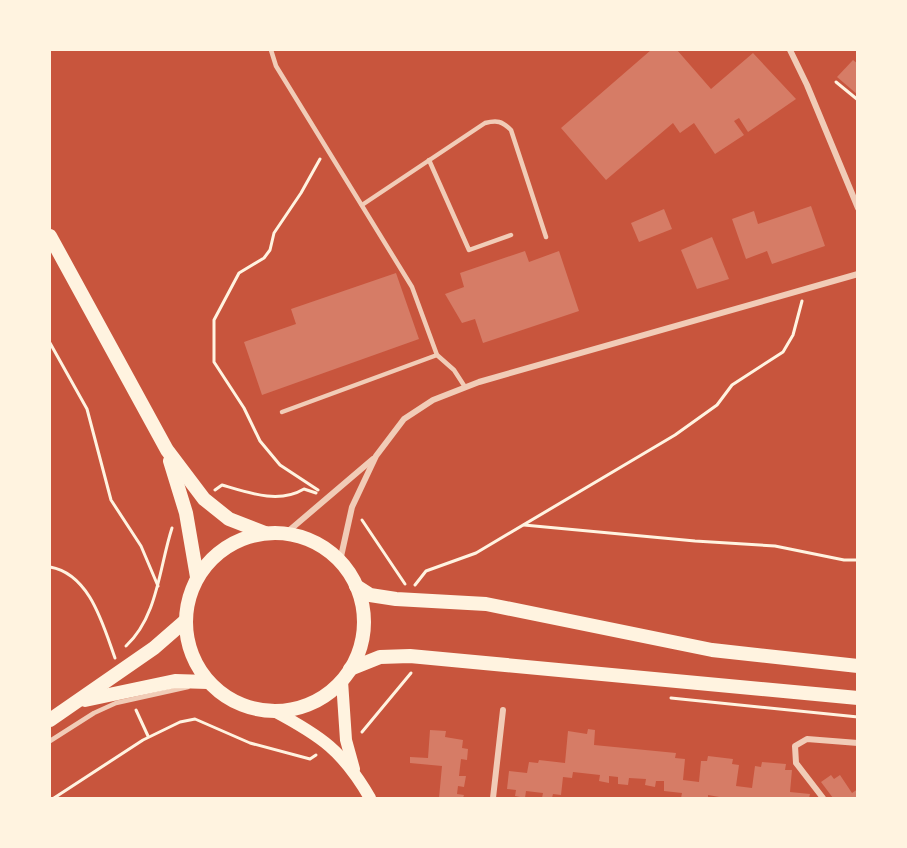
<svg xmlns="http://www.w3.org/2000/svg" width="907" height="848" font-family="'Space Grotesk',sans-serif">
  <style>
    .building { fill: #d67c66 }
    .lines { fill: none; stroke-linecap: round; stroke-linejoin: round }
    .path { stroke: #fff3e0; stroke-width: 3 }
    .service { stroke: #f1ccb7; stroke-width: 4.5 }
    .minor { stroke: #f1ccb7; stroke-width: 6 }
    .secondary { stroke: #fff3e0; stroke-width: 12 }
    .primary { stroke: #fff3e0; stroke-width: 14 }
  </style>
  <rect width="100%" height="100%" fill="#c8553d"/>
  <g class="building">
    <polygon points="651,50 677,50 711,89 753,53 796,99 748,132 739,118 734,121 744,135 715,154 694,123 680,133 673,123 606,180 561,128"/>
    <polygon points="853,60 858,64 858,95 837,77"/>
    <polygon points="811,206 825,246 772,264 767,251 746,259 732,219 754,211 758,224"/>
    <polygon points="664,209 672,229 639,242 631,223"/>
    <polygon points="712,237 729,279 697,289 681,250"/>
    <polygon points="525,251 529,262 559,251 579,311 483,343 475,319 462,323 445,294 464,287 460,273"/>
    <polygon points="396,273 419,339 262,395 244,342 296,324 291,309"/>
    <polygon points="588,729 595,730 594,745 676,753 675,758 685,759 683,780 699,782 701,761 707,761 708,756 733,759 732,764 739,765 736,786 752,788 755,766 761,767 762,762 786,764 785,770 792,770 790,792 810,794 809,798 725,798 708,795 708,798 681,798 682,793 664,791 664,781 656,781 655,787 645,785 646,779 629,778 628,785 618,784 618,777 609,776 609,783 599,781 600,775 573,772 572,778 563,777 561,795 553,794 552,798 542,798 543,793 526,791 525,798 515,796 516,790 507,789 509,771 527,773 529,762 538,763 539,760 565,763 568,731 587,734"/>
    <polygon points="430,730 446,731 445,737 463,740 462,748 468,749 467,760 461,759 459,776 466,776 464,787 458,786 457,794 464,795 463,798 439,798 442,766 410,763 410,757 428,758"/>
    <polygon points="831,775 834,779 840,775 852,793 858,789 858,798 833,798 821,782"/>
  </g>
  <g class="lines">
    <g class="path">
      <polyline points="836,82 858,100"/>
      <polyline points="50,343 87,409 111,500 141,546 158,586"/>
      <path d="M215 490 222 485C249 493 279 504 304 489L316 493"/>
      <polyline points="318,490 280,465 260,441 244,408 214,362 214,320 239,273 264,258 270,250 274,233 301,193 320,159"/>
      <polyline points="362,520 405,584"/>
      <polyline points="524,525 695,541 775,546 844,560 858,560"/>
      <path d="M50 567C90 574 103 625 115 658"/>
      <polyline points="415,585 426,571 476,553 675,435 717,405 732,385 783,352 793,335 802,301"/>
      <path d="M126 646C158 616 159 568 172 528"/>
      <polyline points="671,698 858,717"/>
      <polyline points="136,710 148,736"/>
      <polyline points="362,732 411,673"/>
      <polyline points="54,798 143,740 180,722 195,719 250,743 310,759 316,755"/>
    </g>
    <g class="service">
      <polyline points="271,50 276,66 412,287 437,355 454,370 465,387"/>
      <polyline points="429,160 469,250 511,235"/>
      <path d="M362 205 485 123C497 120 502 121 511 130L546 237"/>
      <polyline points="282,412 437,355"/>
      <polyline points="50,741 94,713 116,703 188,687"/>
    </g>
    <g class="minor">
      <polyline points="790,50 807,85 858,208"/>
      <polyline points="285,534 373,459"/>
      <polyline points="340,561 352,507 376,456 404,419 433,400 479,382 858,274"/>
      <polyline points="493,798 503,710"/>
      <polyline points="823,798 796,763 795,746 807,739 858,743"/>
    </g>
    <g class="secondary">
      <polyline points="342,681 346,740 354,769"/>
      <path d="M274 711C321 736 343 751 370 798"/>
    </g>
    <g class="primary">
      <polyline points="50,236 167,450 204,499 229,519 265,533"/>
      <polyline points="170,461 186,513 197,577"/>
      <circle cx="275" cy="622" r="89"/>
      <polyline points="356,586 370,595 396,599 486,604 712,650 858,666"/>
      <polyline points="350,669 380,657 410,656 858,698"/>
      <polyline points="85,700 175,681 208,682"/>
      <polyline points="50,720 154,648 185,621"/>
    </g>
  </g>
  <rect width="907" height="848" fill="none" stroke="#fff3e0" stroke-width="102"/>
</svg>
